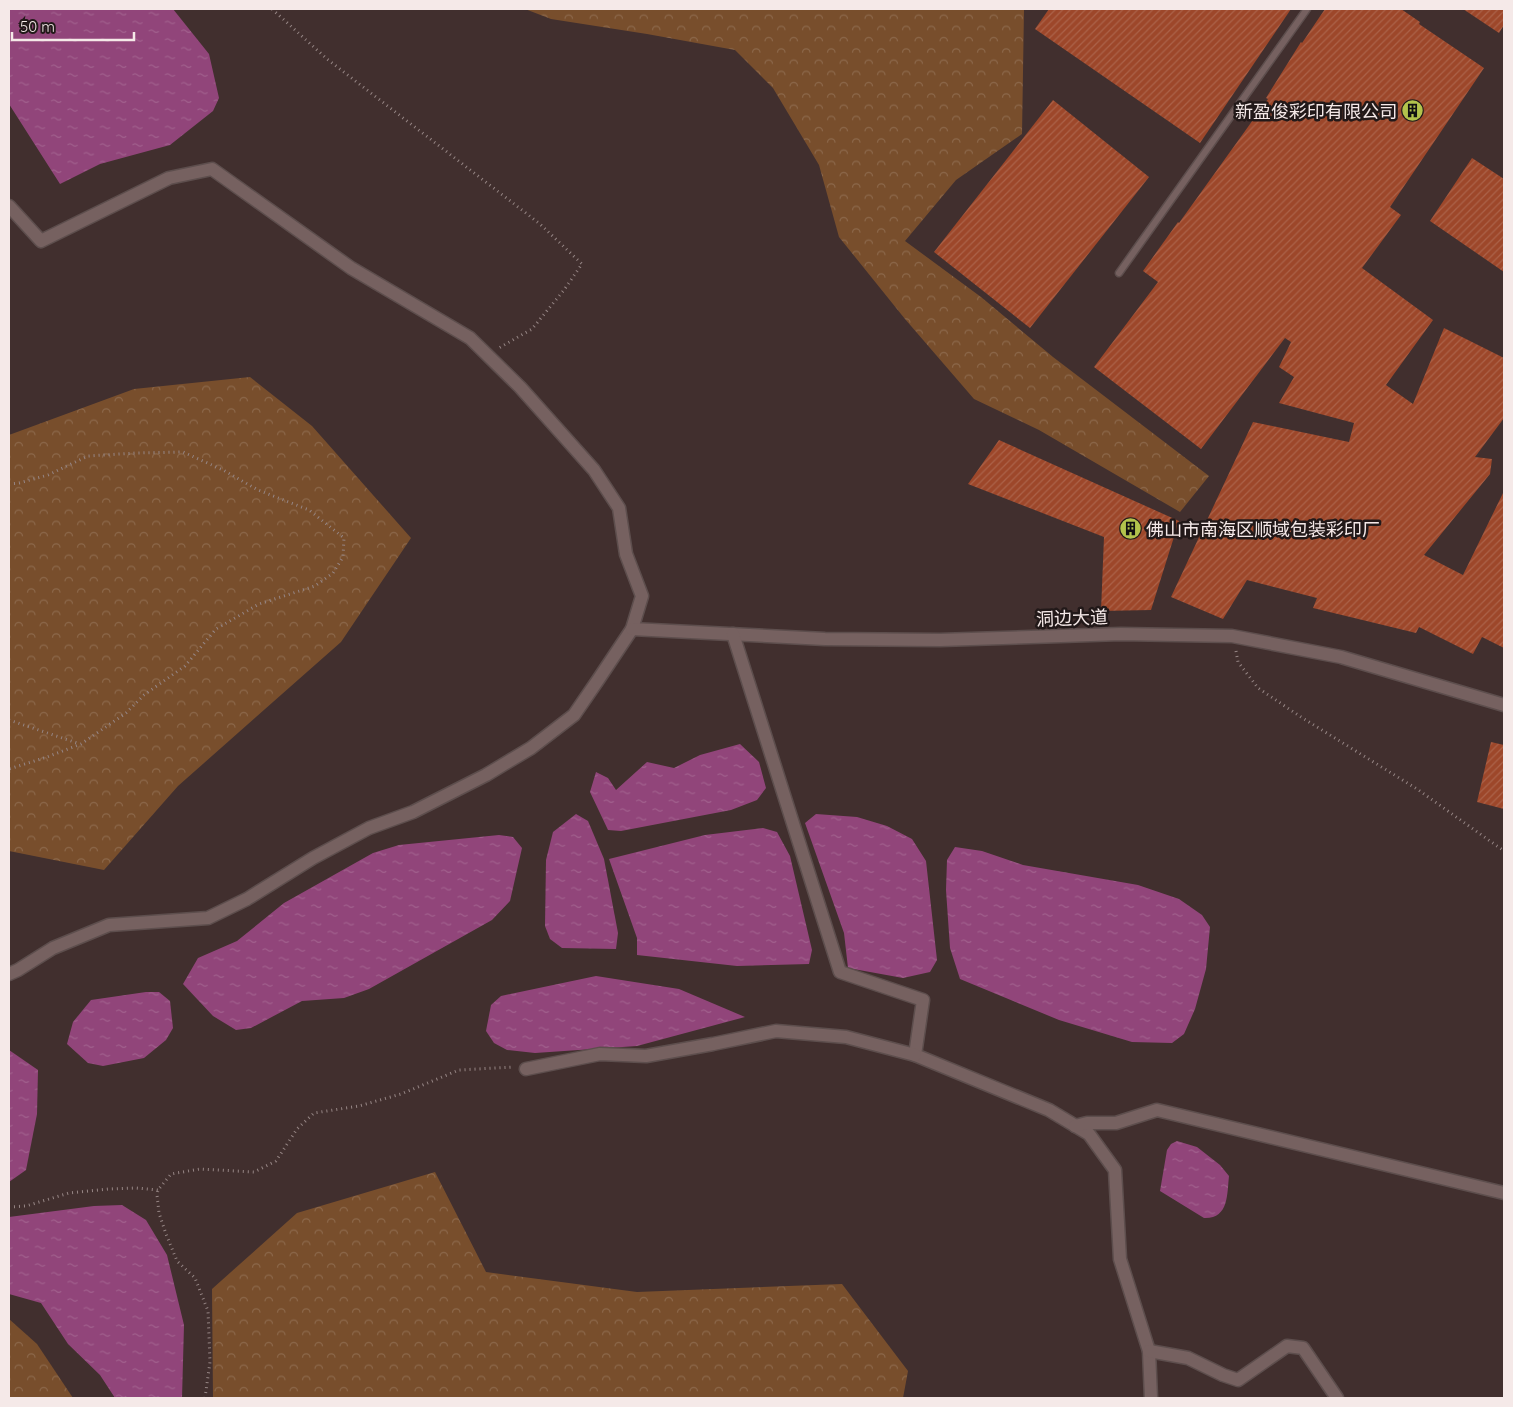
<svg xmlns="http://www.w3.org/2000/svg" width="1513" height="1407" font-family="Quicksand,'Noto Sans SC',sans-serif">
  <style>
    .forest { fill: url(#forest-crowns) }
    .water { fill: url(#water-ripples) }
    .building { fill: url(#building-hatch) }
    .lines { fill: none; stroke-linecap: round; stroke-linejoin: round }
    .service-casing { stroke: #5d4e4d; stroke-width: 9 }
    .minor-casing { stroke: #5d4e4d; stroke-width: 15 }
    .path { stroke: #968685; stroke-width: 3; stroke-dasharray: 1 4; stroke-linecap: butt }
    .service { stroke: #766160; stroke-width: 6 }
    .minor { stroke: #766160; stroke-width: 12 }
    .labels { text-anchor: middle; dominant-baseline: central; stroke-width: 5; stroke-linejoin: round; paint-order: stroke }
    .poi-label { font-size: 18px; fill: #f5e9e8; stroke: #221919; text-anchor: end }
    .street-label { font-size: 18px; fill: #f5e9e8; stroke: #221919 }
  </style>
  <defs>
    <pattern id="forest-crowns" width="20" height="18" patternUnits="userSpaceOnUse" patternTransform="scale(1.25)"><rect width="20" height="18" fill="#784e2c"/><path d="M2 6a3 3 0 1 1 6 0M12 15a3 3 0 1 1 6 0" fill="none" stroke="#8c684b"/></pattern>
    <pattern id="water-ripples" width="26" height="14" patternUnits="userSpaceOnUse" patternTransform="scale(1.25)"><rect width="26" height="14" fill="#91457a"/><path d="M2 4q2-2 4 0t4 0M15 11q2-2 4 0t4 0" fill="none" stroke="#a1608d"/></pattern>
    <pattern id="building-hatch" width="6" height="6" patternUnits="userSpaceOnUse" patternTransform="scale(1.25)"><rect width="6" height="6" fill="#9d472a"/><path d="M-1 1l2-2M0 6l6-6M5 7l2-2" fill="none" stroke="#ab6249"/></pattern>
  </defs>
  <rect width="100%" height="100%" fill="#412f2e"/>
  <g class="forest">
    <polygon points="525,9 1024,9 1022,134 956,180 905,241 981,297 1053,357 1209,476 1180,512 1039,430 974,399 905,319 839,237 819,165 773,88 735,50 647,34 551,19"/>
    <polygon points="250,377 312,426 411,538 341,642 178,786 104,870 9,851 9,435 134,389"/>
    <polygon points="435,1172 486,1272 637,1292 842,1284 908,1371 903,1398 213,1398 212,1289 297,1213"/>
    <polygon points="9,1319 37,1344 73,1398 9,1398"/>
  </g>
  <g class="water">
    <polygon points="9,9 173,9 209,54 219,98 213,111 170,145 100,164 60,184 9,104"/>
    <polygon points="740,744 759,762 766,788 757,800 731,810 621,831 608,830 590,792 596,772 608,778 616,790 647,762 674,768 700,755"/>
    <polygon points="576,814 588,821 604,859 618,933 616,949 562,948 550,939 545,926 546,860 553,832"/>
    <polygon points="816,814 857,817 887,826 912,839 926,861 937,960 930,972 903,978 848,968 844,933 805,823"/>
    <polygon points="763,828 777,832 790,856 812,950 809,964 737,966 637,955 637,938 609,859 705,835"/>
    <polygon points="499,835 513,837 522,848 510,901 492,920 369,989 344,998 302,1001 251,1028 236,1030 213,1016 183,984 198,958 237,941 284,903 373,853 399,845"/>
    <polygon points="955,847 982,851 1023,865 1138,885 1179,899 1202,915 1210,927 1206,969 1195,1009 1184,1034 1172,1043 1132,1042 1059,1020 960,979 950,948 946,890 947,860"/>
    <polygon points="596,976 679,989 745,1017 637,1046 535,1053 507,1050 494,1043 486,1031 491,1005 501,996"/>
    <polygon points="146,992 159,992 170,1001 173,1028 166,1040 144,1058 103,1066 88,1063 67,1044 73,1022 91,1000"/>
    <polygon points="9,1050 38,1070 37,1114 26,1170 9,1182"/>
    <path d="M1177 1141 1197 1147 1220 1165 1229 1176C1227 1194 1229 1219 1204 1218L1160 1191 1167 1150 1171 1144Z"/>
    <polygon points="122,1205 146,1220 167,1255 184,1325 182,1398 115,1398 100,1375 68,1344 41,1303 9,1294 9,1217 94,1206"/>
  </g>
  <g class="building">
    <polygon points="1049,9 1291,9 1200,143 1035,29"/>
    <polygon points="1325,9 1401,9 1420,22 1419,24 1484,68 1390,207 1401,215 1362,268 1433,320 1386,385 1413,404 1444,328 1504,358 1504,418 1475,457 1492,459 1490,474 1424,555 1463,575 1504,491 1504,648 1482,637 1473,654 1419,627 1416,633 1313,608 1317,598 1247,580 1223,619 1171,597 1253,422 1349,442 1354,423 1279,403 1294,377 1279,367 1291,342 1285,338 1201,449 1094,367 1158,282 1143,271 1178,222 1179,223 1268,99 1266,98 1301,42 1302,43"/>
    <polygon points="1463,9 1504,9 1504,25 1499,33"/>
    <polygon points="1053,100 1149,177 1030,328 934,252"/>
    <polygon points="1472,158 1504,179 1504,272 1430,221"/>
    <polygon points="999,440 1179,521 1151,610 1101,611 1104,537 968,484"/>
    <polygon points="1491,742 1504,745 1504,809 1477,802"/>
  </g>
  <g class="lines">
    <defs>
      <polyline id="service" points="1119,273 1307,9"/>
      <g id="minor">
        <polyline points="9,206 41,241 169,178 212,169 351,268 470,338 520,387 594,470 619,508 626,554 642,596 632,629 598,680 574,715 531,748 486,775 413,812 369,828 313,858 247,899 208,918 109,925 53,948 18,970 9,974"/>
        <polyline points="632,629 825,639 940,640 1121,634 1232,636 1341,657 1504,705"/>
        <polyline points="733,634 840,972 923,1000 915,1055 1049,1110 1089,1134 1115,1170 1120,1259 1149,1351 1151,1398"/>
        <polyline points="526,1069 600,1054 646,1056 713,1044 776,1031 846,1037 915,1055"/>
        <polyline points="1075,1126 1087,1123 1116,1123 1157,1110 1504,1193"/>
        <polyline points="1149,1351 1188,1358 1223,1375 1238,1380 1287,1346 1303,1348 1337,1398"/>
      </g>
    </defs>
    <use href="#service" class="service-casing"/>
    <use href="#minor" class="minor-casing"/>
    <g class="path">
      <polyline points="272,9 327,59 540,224 582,264 564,290 532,329 499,348"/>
      <polyline points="9,484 19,483 48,475 88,456 136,453 183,452 223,470 258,490 309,510 344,538 343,557 333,573 315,586 259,604 216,629 185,666 144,695 126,713 81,744 47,757 9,769"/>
      <polyline points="1236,651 1238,662 1258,688 1301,717 1417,789 1504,851"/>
      <polyline points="9,720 80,744"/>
      <polyline points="9,1207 26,1206 69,1193 109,1189 136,1188 158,1190"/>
      <polyline points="205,1398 210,1362 208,1311 195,1278 177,1261 166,1234 159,1213 157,1195 158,1190 171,1174 200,1169 254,1172 276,1161 297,1129 314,1113 359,1106 401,1094 459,1070 514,1067"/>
    </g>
    <use href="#service" class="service"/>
    <use href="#minor" class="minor"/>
  </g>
  <defs>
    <symbol id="building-disc" viewBox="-11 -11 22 22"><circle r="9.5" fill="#b2c34c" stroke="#221919"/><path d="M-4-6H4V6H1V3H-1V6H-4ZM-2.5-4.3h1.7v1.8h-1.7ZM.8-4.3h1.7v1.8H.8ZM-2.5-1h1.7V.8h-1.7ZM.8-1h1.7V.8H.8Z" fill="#111"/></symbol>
  </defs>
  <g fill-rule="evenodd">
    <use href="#building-disc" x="1400" y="98" width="25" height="25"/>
    <use href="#building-disc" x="1118" y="516" width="25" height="25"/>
  </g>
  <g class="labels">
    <g class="poi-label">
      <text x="1397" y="111">新盈俊彩印有限公司</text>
      <text x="1146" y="529" text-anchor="start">佛山市南海区顺域包装彩印厂</text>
    </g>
    <g class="street-label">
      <text transform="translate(1072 618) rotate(-2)">洞边大道</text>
    </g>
  </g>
  <rect width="1513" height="1407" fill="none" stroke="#f5e9e8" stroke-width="20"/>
  <path d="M12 32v8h122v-8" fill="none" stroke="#f5e9e8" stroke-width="2.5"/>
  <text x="20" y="32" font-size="15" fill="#f5e9e8" stroke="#221919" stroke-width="4" paint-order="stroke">50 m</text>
</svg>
